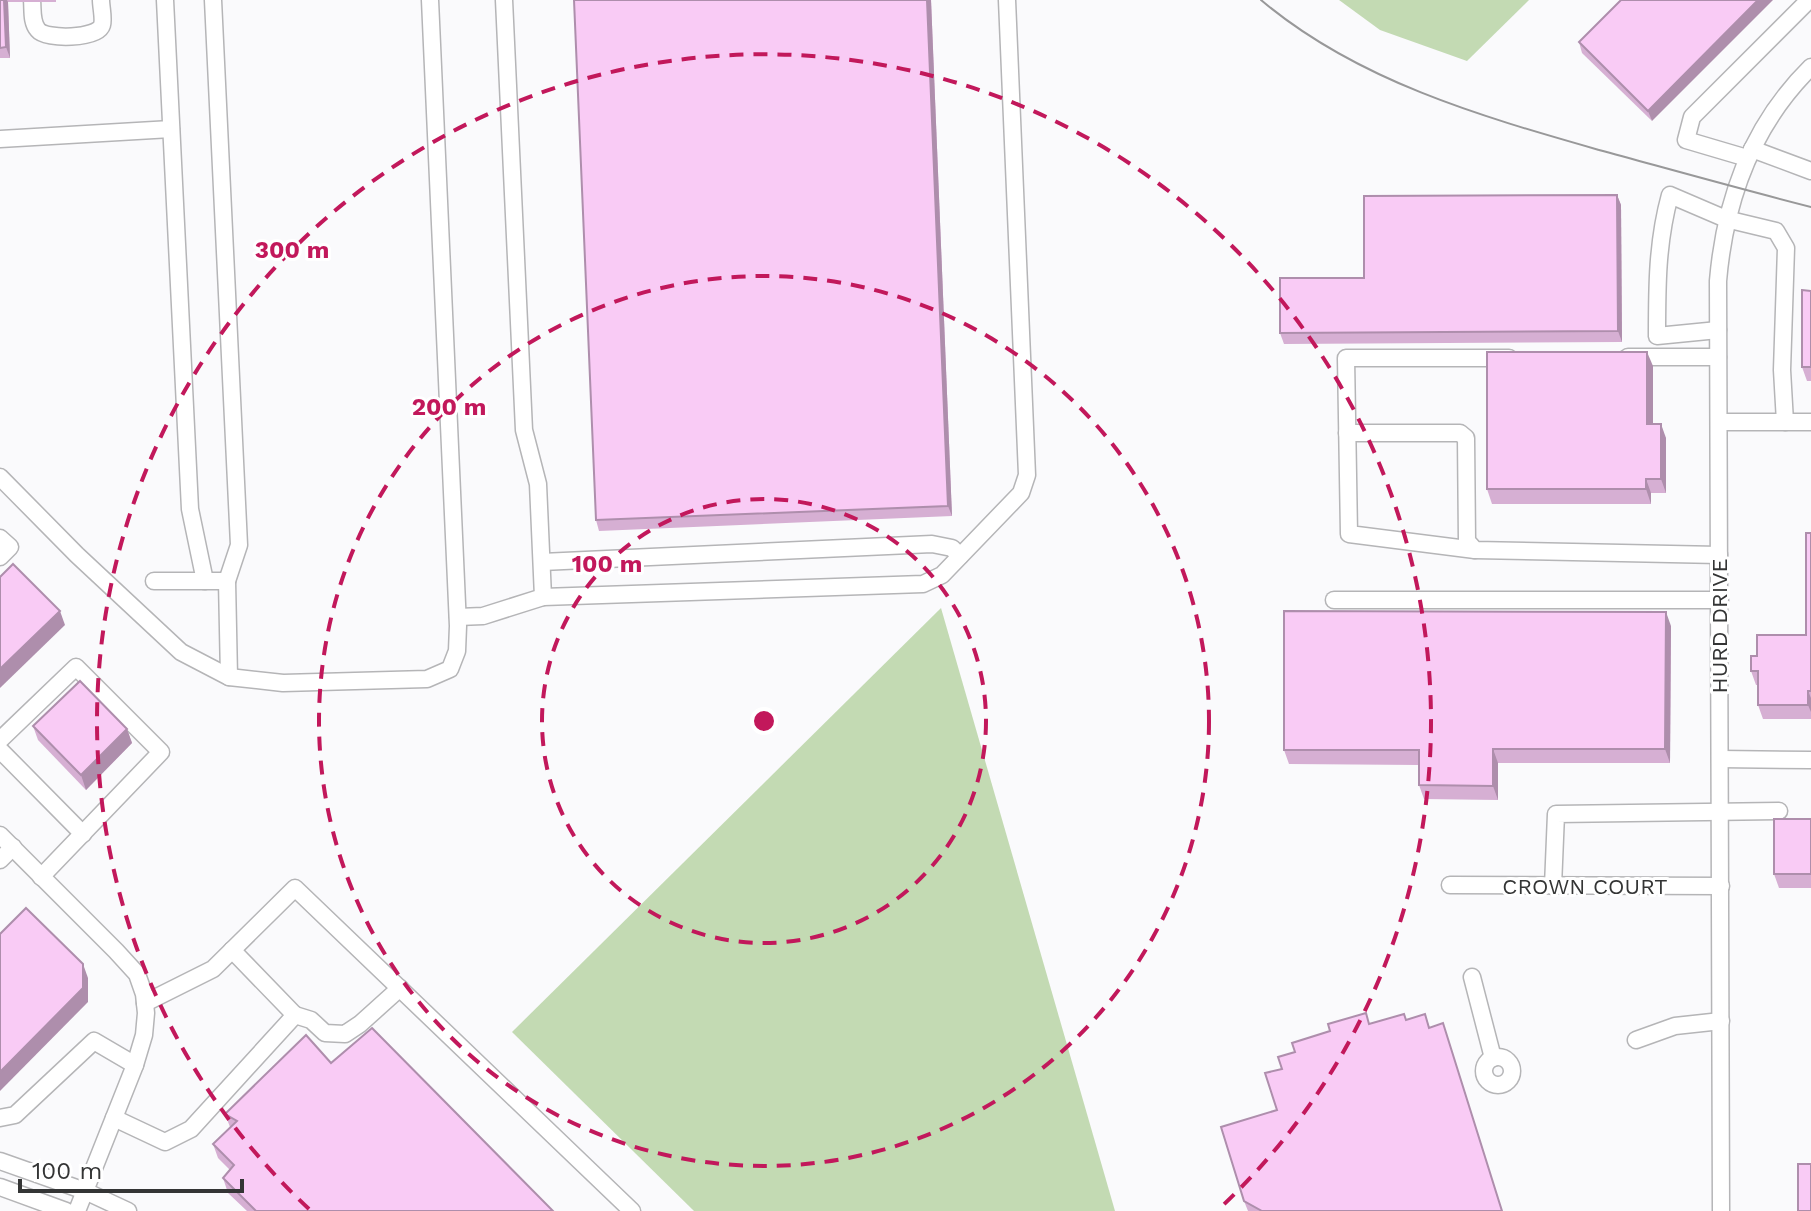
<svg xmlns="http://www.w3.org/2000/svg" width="1811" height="1211" font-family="'Work Sans',sans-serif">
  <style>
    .green { fill: #c3dab3 }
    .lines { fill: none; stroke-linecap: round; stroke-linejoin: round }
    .minor-casing { stroke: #b5b5b7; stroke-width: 19 }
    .minor { stroke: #fff; stroke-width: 16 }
    .tram { stroke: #989899; stroke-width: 2 }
    .wall { fill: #d6afd3 }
    .shaded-wall { fill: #ae8eac }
    .building { fill: #f9cbf5; stroke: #ae8eac; stroke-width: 2 }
    .ring { fill: none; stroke: #c2185b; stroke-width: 4; stroke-dasharray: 14 10 }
    .labels { text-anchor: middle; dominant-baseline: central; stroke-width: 6; stroke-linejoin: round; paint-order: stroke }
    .street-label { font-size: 22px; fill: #343535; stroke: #fff }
    .centre { fill: #c2185b; stroke: #fff; stroke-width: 4 }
    .ring-label { font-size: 24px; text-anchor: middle; font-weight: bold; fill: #c2185b; stroke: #fff; stroke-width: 6; stroke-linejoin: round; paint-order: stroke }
  </style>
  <rect width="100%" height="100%" fill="#fafafc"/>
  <g class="green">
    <polygon points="1339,0 1529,0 1467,61 1380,30"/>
    <polygon points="941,608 1115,1211 694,1211 512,1032"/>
  </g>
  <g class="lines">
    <defs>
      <g id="minor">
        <path d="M32 0C33 10 31 22 38 30 46 40 98 39 102 25 104 19 101 7 101 0"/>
        <polyline points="165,0 190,509 205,581"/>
        <polyline points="213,0 239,545 227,581"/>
        <polyline points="0,139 171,129"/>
        <polyline points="1752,149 1811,171"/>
        <polyline points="1747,158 1686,140 1692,117 1809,0"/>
        <path d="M1718 330 1657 336C1657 287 1657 242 1670 195L1726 219 1776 231 1786 248 1782 370 1785 422"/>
        <polyline points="1628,357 1718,357"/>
        <polyline points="1719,422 1811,422"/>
        <polyline points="1347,433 1460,433 1466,438 1467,541 1475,550 1719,555"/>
        <polyline points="0,477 77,555 181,652 229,677 283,683 427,679 450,669 457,651 458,626 430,0"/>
        <polyline points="0,538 10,547 0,557"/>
        <polyline points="1475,550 1349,534 1346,358 1509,358"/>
        <polyline points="542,562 932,544 952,548 960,556"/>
        <polyline points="154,581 227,581 229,677"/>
        <polyline points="543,597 923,584 942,575 1021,493 1027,475 1007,0"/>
        <polyline points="1334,600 1720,600"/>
        <polyline points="458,617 483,616 543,597 538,484 524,430 504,0"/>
        <polyline points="0,740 76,667 161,752 41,877"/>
        <polyline points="0,750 83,834"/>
        <polyline points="1720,759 1811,760"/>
        <polyline points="0,835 116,951 137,974 144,994 146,1013 144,1035 135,1065 77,1211"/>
        <polyline points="0,860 13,847"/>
        <polyline points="1450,885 1721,886"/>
        <polyline points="1553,886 1556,814 1779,811"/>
        <polyline points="1472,977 1493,1058"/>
        <polyline points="145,1003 213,969 295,888 632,1211"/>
        <polyline points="295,1015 311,1020 325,1033 345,1034 360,1024 400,988"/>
        <polyline points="1636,1040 1675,1026 1721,1021"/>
        <circle cx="1498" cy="1071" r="14"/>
        <polyline points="0,1118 15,1115 94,1041 135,1065"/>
        <polyline points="114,1118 165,1142 191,1129 295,1015 232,950"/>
        <polyline points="0,1161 85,1191 128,1211"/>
        <polyline points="0,1187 66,1211"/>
        <path d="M1721 1211 1718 281C1725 199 1752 125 1811 67"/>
      </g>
    </defs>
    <use href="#minor" class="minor-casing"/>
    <use href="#minor" class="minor"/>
    <path class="tram" d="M1261 0C1357 81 1480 116 1599 150 1669 169 1740 189 1811 207"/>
  </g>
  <g class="wall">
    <polygon points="0,0 56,0 56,2 8,2 10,58 0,58"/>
    <polygon points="574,0 931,0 952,516 599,531 596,520"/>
    <polygon points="1621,0 1652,121 1582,53 1579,42"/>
    <polygon points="1617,195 1621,205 1622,342 1284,344 1280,333 1364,278"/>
    <polygon points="1811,291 1811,381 1807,381 1802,367"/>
    <polygon points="1653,366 1653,424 1666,438 1666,493 1651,493 1651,504 1492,504 1487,489"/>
    <polygon points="1811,533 1811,719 1763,719 1758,705 1758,685 1756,685 1751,671 1806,635"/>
    <polygon points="1671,626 1670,763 1498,763 1498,800 1424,799 1419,785 1419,765 1289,764 1284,750"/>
    <polygon points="33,726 127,729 132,743 86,790 38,740"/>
    <polygon points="1811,819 1811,888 1779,888 1774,874"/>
    <polygon points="1425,1014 1430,1028 1448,1038 1502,1211 1248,1211 1244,1201 1277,1110 1282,1069 1295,1052 1370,1024 1406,1020"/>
    <polygon points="331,1063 553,1211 247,1211 228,1193 223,1178 230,1170 218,1158 213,1144 230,1127 225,1114"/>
  </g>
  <g class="shaded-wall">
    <polygon points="4,0 7,0 8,2 10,58 6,47"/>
    <polygon points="927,0 931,0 952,516 948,506"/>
    <polygon points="1758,0 1773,0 1652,121 1648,111"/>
    <polygon points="1617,195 1621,205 1622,342 1618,331"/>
    <polygon points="1647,352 1653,366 1653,438 1647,424"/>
    <polygon points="1661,424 1666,438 1666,493 1661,479"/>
    <polygon points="1646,479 1651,493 1651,504 1646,489"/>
    <polygon points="60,611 65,625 0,688 0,669"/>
    <polygon points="1666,612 1671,626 1670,763 1665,749"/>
    <polygon points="1808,691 1811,698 1811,712 1808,705"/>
    <polygon points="127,729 132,743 86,790 81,775"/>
    <polygon points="1493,749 1498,763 1498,800 1493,786"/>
    <polygon points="83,964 88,978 88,1002 0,1091 0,1072"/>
  </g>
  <g class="building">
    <polygon points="0,0 4,0 6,47 0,48"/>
    <polygon points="574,0 927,0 948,506 596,520"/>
    <polygon points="1621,0 1758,0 1648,111 1579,42"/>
    <polygon points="1617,195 1618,331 1280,333 1280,278 1364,278 1364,196"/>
    <polygon points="1802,290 1811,291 1811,367 1802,367"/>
    <polygon points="1487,352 1647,352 1647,424 1661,424 1661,479 1646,479 1646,489 1487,489"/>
    <polygon points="1806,533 1811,533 1811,691 1808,691 1808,705 1758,705 1758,671 1751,671 1751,656 1757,656 1757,635 1806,635"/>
    <polygon points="13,564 60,611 0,669 0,577"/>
    <polygon points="1284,611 1666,612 1665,749 1493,749 1493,786 1419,785 1419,750 1284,750"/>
    <polygon points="80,681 127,729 81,775 33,726"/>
    <rect x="1774" y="819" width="37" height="55"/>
    <polygon points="26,908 83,964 83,988 0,1072 0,934"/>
    <polygon points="1366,1013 1369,1024 1404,1014 1406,1020 1425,1014 1429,1028 1443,1023 1502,1211 1262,1211 1244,1201 1221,1127 1277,1110 1265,1073 1282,1069 1278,1057 1295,1052 1292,1043 1330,1031 1328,1024"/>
    <polygon points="372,1028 553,1211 256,1211 223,1178 234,1165 213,1144 237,1121 225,1114 306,1035 331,1063"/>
    <rect x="1798" y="1164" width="13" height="47"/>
  </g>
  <g class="ring">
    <circle cx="764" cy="721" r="222"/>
    <circle cx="764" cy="721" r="445"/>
    <path d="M309 1209A667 667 0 1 1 1219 1209"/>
  </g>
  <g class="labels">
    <g class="street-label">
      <text transform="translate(1719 626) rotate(-90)">HURD DRIVE</text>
      <text x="1585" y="886">CROWN COURT</text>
    </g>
  </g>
  <circle cx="764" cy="721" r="12" class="centre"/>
  <g class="ring-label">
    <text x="292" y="258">300 m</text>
    <text x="449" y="415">200 m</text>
    <text x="607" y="572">100 m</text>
  </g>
  <path d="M20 1179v12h222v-12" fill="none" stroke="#343535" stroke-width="4"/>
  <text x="32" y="1179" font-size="24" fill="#343535" stroke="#ffffff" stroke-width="6" paint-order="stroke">100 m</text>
</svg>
